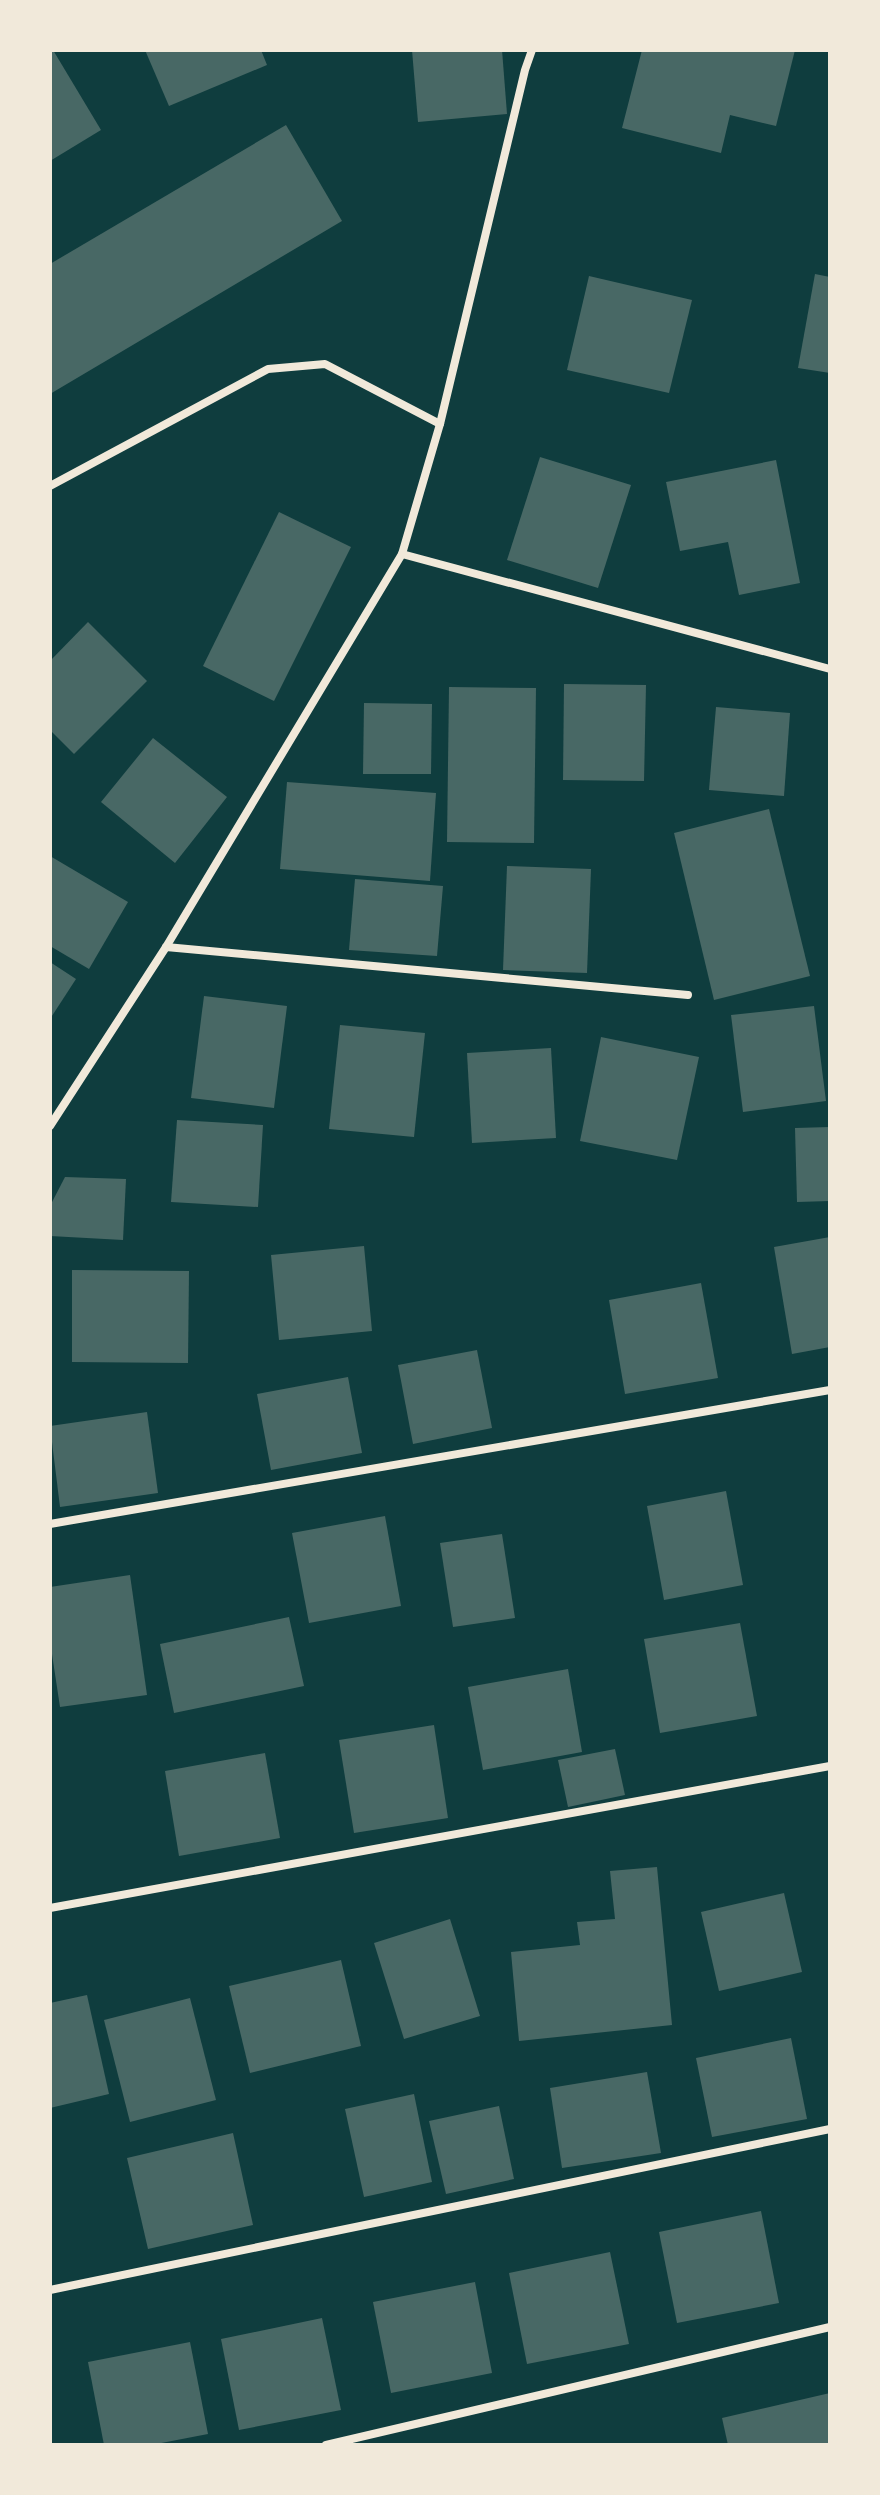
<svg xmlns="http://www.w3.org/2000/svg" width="880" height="2495" font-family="Inter,sans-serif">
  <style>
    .building { fill: #486865 }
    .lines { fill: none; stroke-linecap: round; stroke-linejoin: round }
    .minor { stroke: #f1e9da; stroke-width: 8 }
  </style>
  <rect width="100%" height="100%" fill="#0f3d3e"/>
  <g class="building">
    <polygon points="53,50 101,130 50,161 50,51"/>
    <polygon points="145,50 261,50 267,65 169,106"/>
    <polygon points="412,50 502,50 507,114 418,122"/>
    <polygon points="642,50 795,50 776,126 730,115 721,153 622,128"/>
    <polygon points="286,125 342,221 50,394 50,264"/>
    <polygon points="815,274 830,277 830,373 798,368"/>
    <polygon points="589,276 692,300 669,393 567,370"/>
    <polygon points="540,457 631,485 598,588 507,560"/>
    <polygon points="776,460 800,583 739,595 728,542 680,551 666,482"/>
    <polygon points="279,512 351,547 274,701 203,666"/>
    <polygon points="88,622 147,681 74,754 50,730 50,661"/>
    <polygon points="564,684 646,685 644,781 563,780"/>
    <polygon points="449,687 536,688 534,843 447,842"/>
    <polygon points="364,703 432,704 431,774 363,774"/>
    <polygon points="716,707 790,713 784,796 709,790"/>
    <polygon points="153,738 227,797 175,863 101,802"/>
    <polygon points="287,782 436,793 430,881 280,869"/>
    <polygon points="769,809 810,976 714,1000 674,833"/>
    <polygon points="50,856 128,902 89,969 50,946"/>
    <polygon points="507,866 591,869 587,973 503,970"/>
    <polygon points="355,879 443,886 437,956 349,950"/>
    <polygon points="50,962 76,979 50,1019"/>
    <polygon points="204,996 287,1006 274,1108 191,1098"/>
    <polygon points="814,1006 826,1101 743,1112 731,1015"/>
    <polygon points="340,1025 425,1033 414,1137 329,1129"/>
    <polygon points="601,1037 699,1057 677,1160 580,1141"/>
    <polygon points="551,1048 556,1138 472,1143 467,1053"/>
    <polygon points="177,1120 263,1125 258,1207 171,1202"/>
    <polygon points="830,1127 830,1201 797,1202 795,1128"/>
    <polygon points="65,1177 126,1179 123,1240 50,1236 50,1206"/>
    <polygon points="830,1237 830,1347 792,1354 774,1247"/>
    <polygon points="364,1246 372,1331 279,1340 271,1255"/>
    <polygon points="72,1270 189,1271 188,1363 72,1362"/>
    <polygon points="701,1283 718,1378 625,1394 609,1300"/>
    <polygon points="477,1350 492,1428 413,1444 398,1365"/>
    <polygon points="348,1377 362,1453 271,1470 257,1394"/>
    <polygon points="147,1412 158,1493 60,1507 50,1426"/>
    <polygon points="726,1491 743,1585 664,1600 647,1506"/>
    <polygon points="385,1516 401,1606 309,1623 292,1533"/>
    <polygon points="502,1534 515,1618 453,1627 440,1543"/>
    <polygon points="130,1575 147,1695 60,1707 50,1641 50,1587"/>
    <polygon points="289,1617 304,1686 174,1713 160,1644"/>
    <polygon points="740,1623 757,1716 660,1733 644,1639"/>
    <polygon points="568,1669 582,1752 483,1770 468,1687"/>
    <polygon points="434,1725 448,1818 354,1833 339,1740"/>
    <polygon points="615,1749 625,1795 568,1807 558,1760"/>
    <polygon points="265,1753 280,1838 179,1856 165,1771"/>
    <polygon points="657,1867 672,2025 519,2041 511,1952 580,1945 577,1922 615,1919 610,1871"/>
    <polygon points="784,1893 802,1972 719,1991 701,1912"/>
    <polygon points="450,1919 480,2016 404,2039 374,1943"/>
    <polygon points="341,1960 361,2046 250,2073 229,1986"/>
    <polygon points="87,1995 109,2094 50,2108 50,2003"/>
    <polygon points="190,1998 216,2100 130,2122 104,2020"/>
    <polygon points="791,2038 807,2119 712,2137 696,2058"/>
    <polygon points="647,2072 661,2153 562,2168 550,2088"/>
    <polygon points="414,2094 432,2182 364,2197 345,2109"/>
    <polygon points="499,2106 514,2179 446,2194 429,2121"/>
    <polygon points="233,2133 253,2225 148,2249 127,2158"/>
    <polygon points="761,2211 779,2303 677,2323 659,2232"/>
    <polygon points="610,2252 629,2344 527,2364 509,2273"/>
    <polygon points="475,2282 492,2373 391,2393 373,2302"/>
    <polygon points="322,2318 341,2410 239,2430 221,2339"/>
    <polygon points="190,2342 208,2434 151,2445 104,2445 88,2362"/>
    <polygon points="830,2393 830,2445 728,2445 722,2418"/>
  </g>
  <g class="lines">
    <g class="minor">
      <polyline points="50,486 268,369 325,364 440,424"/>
      <polyline points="402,554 830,669"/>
      <polyline points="166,947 688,995"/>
      <polyline points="50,1126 166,947 402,554 440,424 525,70 532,50"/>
      <polyline points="50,1524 830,1390"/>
      <polyline points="50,1908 830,1766"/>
      <polyline points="50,2290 830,2129"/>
      <polyline points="326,2445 830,2327"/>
    </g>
  </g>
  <rect width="880" height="2495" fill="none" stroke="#f1e9da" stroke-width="104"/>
</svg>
